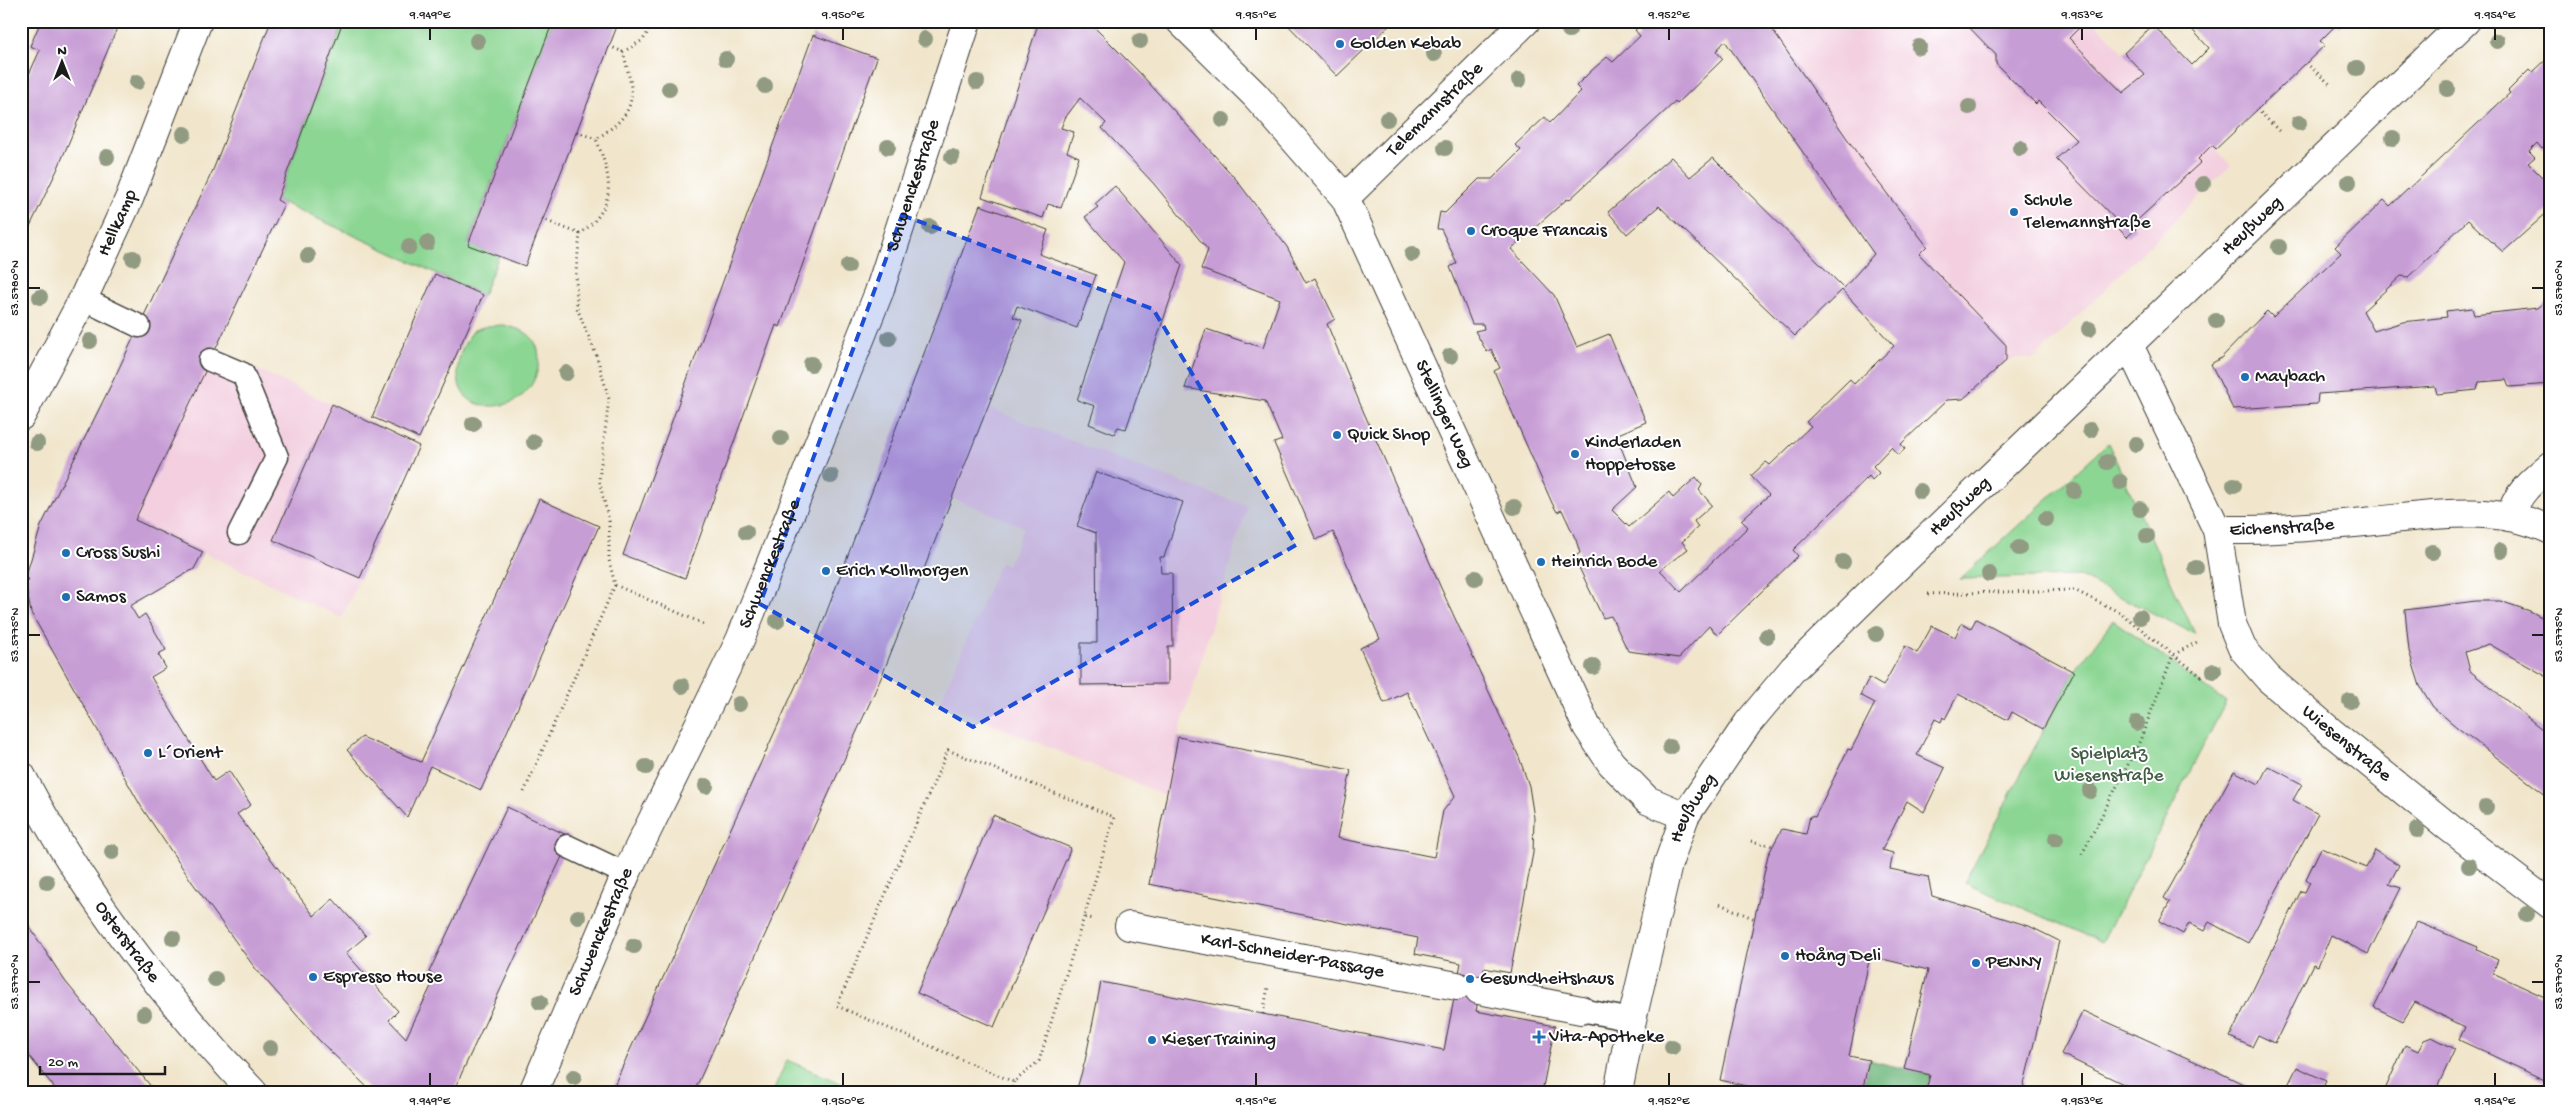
<svg xmlns="http://www.w3.org/2000/svg" width="2572" height="1113" font-family="'Gochi Hand',sans-serif">
  <style>
    .built { fill: #f3cfdf }
    .green { fill: #8bd693; stroke: #547958 }
    .forest { fill: #70b77d; stroke: #466a4c }
    .building { fill: #c79dd5; fill-rule: evenodd }
    .lines { fill: none; stroke-linecap: round; stroke-linejoin: round }
    .service-casing { stroke: #3c3a36; stroke-width: 25 }
    .pedestrian-casing { stroke: #3c3a36; stroke-width: 30 }
    .minor-casing { stroke: #3c3a36; stroke-width: 30 }
    .tertiary-casing { stroke: #3c3a36; stroke-width: 30 }
    .path { stroke: #3c3a36; stroke-width: 3; stroke-dasharray: 1 4; stroke-linecap: butt }
    .service { stroke: #fff; stroke-width: 22 }
    .pedestrian { stroke: #fff; stroke-width: 28 }
    .minor { stroke: #fff; stroke-width: 28 }
    .tertiary { stroke: #fff; stroke-width: 28 }
    .tree { fill: #919b82 }
    .marked { fill: #1d4ed8; fill-opacity: 0.2; stroke: #1d4ed8; stroke-width: 4; stroke-dasharray: 10 6; stroke-linejoin: round }
    .ticks { fill: none; stroke: #1c1c1c; stroke-width: 2 }
    .poi-dot { fill: #1f6fb2; stroke: #fff; stroke-width: 2 }
    .labels { text-anchor: middle; dominant-baseline: central; stroke-width: 4; stroke-linejoin: round; paint-order: stroke }
    .poi-label { font-size: 19px; fill: #1c1c1c; stroke: #fff; text-anchor: start }
    .street-label { font-size: 19px; fill: #1c1c1c; stroke: #fff }
    .park-label { font-size: 19px; fill: #435d46; stroke: #fff }
    .neatline { fill: none; stroke: #1c1c1c; stroke-width: 2 }
    .ticks-label { font-size: 12px; text-anchor: middle; fill: #1c1c1c }
  </style>
  <rect width="100%" height="100%" fill="#fff"/>
  <filter id="ink" filterUnits="userSpaceOnUse"><feTurbulence type="fractalNoise" baseFrequency=".02" numOctaves="2"/><feDisplacementMap in="SourceGraphic" scale="10" xChannelSelector="R" yChannelSelector="G"/><feConvolveMatrix kernelMatrix="1 2 1 2 8 2 1 2 1" color-interpolation-filters="sRGB"/></filter>
  <filter id="wash" filterUnits="userSpaceOnUse"><feTurbulence type="fractalNoise" baseFrequency=".0096" numOctaves="4" result="noise"/><feDisplacementMap in="SourceGraphic" scale="20" xChannelSelector="R" yChannelSelector="G"/><feGaussianBlur stdDeviation="1.12" result="paint"/><feColorMatrix in="noise" values="0 0 0 0 0 0 0 0 0 0 0 0 0 0 0 0 0 1.4 0 .05"/><feComposite in="paint" operator="in"/></filter>
  <g filter="url(#wash)">
    <rect width="100%" height="100%" fill="#f1e6cc"/>
    <g class="built">
      <polygon points="1713,21 2094,21 2231,165 2034,359 2019,358 2006,361 1963,399 1947,400 1842,290 1874,254"/>
      <polygon points="948,293 1022,320 989,408 1120,460 1247,506 1178,737 1166,796 940,702 1000,562 1008,565 1024,527 880,469"/>
      <polygon points="215,349 419,446 342,618 135,520"/>
    </g>
    <g class="green">
      <polygon points="344,21 553,21 468,244 499,256 483,295 277,200"/>
      <path d="M504 325C514 328 525 330 532 338 545 354 538 381 524 394 507 412 464 411 459 383 455 362 461 346 474 330L487 326Z"/>
      <polygon points="2108,443 2195,634 2078,576 1960,579"/>
      <polygon points="2113,620 2226,702 2102,942 1964,883 2074,672"/>
      <polygon points="787,1060 861,1092 773,1092"/>
    </g>
    <polygon class="forest" points="1869,1060 1930,1075 1926,1090 1935,1092 1862,1092"/>
    <g id="blocks">
      <g class="building">
        <polygon points="41,21 120,21 58,168 21,245 21,92 40,50 30,46"/>
        <polygon points="271,21 343,21 277,200 284,204 135,520 203,552 194,569 130,606 138,619 145,614 166,650 158,654 166,668 151,677 206,768 214,781 229,771 251,805 237,814 314,916 333,899 366,936 346,953 398,1011 389,1020 406,1038 436,976 429,972 507,807 571,837 453,1092 372,1092 318,1039 255,968 192,882 142,808 31,613 27,591 28,569 41,526 111,385 213,170"/>
        <polygon points="553,21 619,21 525,266 468,245"/>
        <polygon points="1039,21 1088,21 1138,71 1235,178 1287,247 1306,283 1315,278 1335,319 1327,324 1361,406 1441,588 1519,757 1529,786 1534,818 1533,853 1510,973 1484,968 1476,1011 1555,1026 1542,1092 1238,1092 1227,1090 1227,1092 1076,1092 1085,1061 1101,982 1444,1050 1461,963 1415,954 1418,938 1149,884 1178,737 1351,770 1337,838 1434,857 1443,811 1455,796 1407,692 1384,703 1360,648 1380,639 1333,532 1316,540 1274,443 1282,440 1265,401 1185,388 1206,329 1263,348 1280,299 1201,269 1208,250 1154,184 1102,128 1106,123 1080,98 1065,118 1061,128 1074,132 1067,152 1079,157 1061,208 1048,204 1043,218 982,197"/>
        <polygon points="1284,21 1394,21 1337,76"/>
        <path d="M1645 21H1766L1866 166 1927 246 1919 254 2006 345V361L1963 399 1947 400 1901 444 1905 449 1898 455 1891 447 1873 466 1879 473 1872 480 1869 476 1793 550 1798 556 1717 635 1709 626 1679 658 1628 651 1611 616 1603 618 1574 557 1580 553 1576 540 1562 510 1557 512 1552 503 1494 371 1500 368 1491 349 1487 352 1475 331 1484 329 1483 324H1472L1450 267 1457 263 1441 229H1437L1440 212 1445 213 1479 179H1492L1521 150 1515 145 1545 117 1550 123 1581 91 1576 86 1590 72 1607 57 1613 62 1640 36 1635 30ZM1725 41 1874 254 1844 288 1713 158 1690 177 1671 157 1608 212 1627 234 1659 206 1795 336 1842 290 1894 346 1854 384 1850 379 1806 422 1811 426 1770 465 1766 462 1751 476 1769 495 1741 520 1748 527 1681 592 1660 570 1688 549 1682 542 1698 527 1694 521 1712 505 1699 490 1702 485 1696 477 1673 498 1669 492 1629 527 1612 510 1637 487 1616 435 1646 422 1609 334 1577 347 1554 295 1511 249 1567 199 1569 200 1675 102 1677 104 1723 59 1716 51Z"/>
        <polygon points="1963,21 2086,21 2069,38 2123,93 2145,75 2124,53 2153,25 2192,65 2209,48 2184,21 2346,21 2339,27 2337,24 2320,41 2325,45 2216,149 2212,145 2198,159 2201,162 2132,225 2136,229 2127,237 2117,227 2121,225 2056,159 2077,140 2038,101 2036,104 1996,64 1996,55"/>
        <polygon points="813,35 877,58 780,327 776,325 685,578 623,555"/>
        <polygon points="2551,55 2551,150 2546,145 2542,149 2537,143 2529,151 2535,157 2528,163 2551,186 2551,209 2503,252 2468,220 2409,277 2401,276 2363,311 2374,331 2403,322 2447,317 2446,311 2472,308 2474,315 2537,308 2551,296 2551,384 2509,387 2506,380 2479,382 2477,390 2437,394 2435,386 2318,394 2317,404 2233,409 2211,364 2221,358 2267,311 2273,317 2341,253 2335,247 2384,200 2390,206 2510,93 2508,91 2529,70 2532,73"/>
        <polygon points="1115,186 1182,265 1126,429 1118,427 1114,434 1089,424 1095,406 1077,400 1124,262 1085,217 1098,207 1095,204"/>
        <polygon points="980,205 1048,230 1039,254 1096,275 1077,328 1017,306 1013,317 1022,320 881,678 694,1092 611,1092 813,648"/>
        <polygon points="435,274 483,295 419,438 372,417"/>
        <polygon points="332,404 419,446 360,578 273,540"/>
        <polygon points="1096,472 1183,502 1164,557 1160,557 1161,573 1172,573 1173,646 1168,646 1168,684 1081,685 1081,643 1097,643 1096,533 1077,526"/>
        <polygon points="539,499 599,526 481,790 430,766 407,817 347,750 362,737 421,762"/>
        <polygon points="2476,601 2500,601 2530,611 2551,622 2551,679 2489,644 2465,652 2470,671 2543,730 2551,720 2551,799 2458,728 2433,707 2420,686 2409,651 2405,610"/>
        <polygon points="1976,619 2074,672 2043,729 2012,712 2008,720 1958,694 1945,719 1943,717 1941,722 1935,719 1917,755 1945,768 1924,812 1907,801 1882,850 1893,853 1890,869 1928,877 1932,896 2029,926 2059,941 2022,1092 1991,1092 1979,1089 1978,1092 1935,1092 1926,1090 1930,1075 1904,1069 1928,970 1870,956 1849,1056 1869,1060 1862,1092 1836,1092 1821,1088 1820,1092 1773,1092 1720,1080 1768,855 1782,829 1806,834 1810,816 1815,817 1848,749 1851,750 1875,703 1860,695 1869,678 1883,686 1905,646 1917,653 1932,626 1955,637 1962,623 1971,628"/>
        <polygon points="2268,766 2302,784 2293,800 2318,814 2248,943 2209,922 2204,931 2189,923 2183,934 2159,921 2170,902 2164,898 2234,771 2259,784"/>
        <polygon points="993,815 1071,848 994,1027 917,993"/>
        <polygon points="2321,848 2366,868 2375,850 2399,865 2389,884 2401,888 2368,954 2331,935 2318,966 2313,964 2275,1043 2258,1035 2252,1047 2230,1037 2301,891 2305,892 2310,882 2306,879"/>
        <polygon points="21,914 65,981 153,1089 150,1092 58,1092 21,1046"/>
        <polygon points="2417,922 2478,947 2477,950 2498,960 2493,973 2551,1000 2551,1083 2459,1040 2465,1027 2415,1002 2403,1021 2374,1007"/>
        <polygon points="2083,1011 2216,1071 2260,1092 2140,1092 2061,1054"/>
        <polygon points="2432,1037 2455,1049 2435,1092 2384,1092 2405,1045 2418,1051 2424,1040"/>
        <polygon points="2297,1067 2326,1081 2321,1092 2289,1092 2288,1085"/>
      </g>
    </g>
  </g>
  <g filter="url(#ink)">
    <use href="#blocks" fill-opacity="0" stroke="#3c3a36" stroke-width="1"/>
    <g class="lines">
      <defs>
        <g id="service">
          <polyline points="83,299 139,326"/>
          <polyline points="210,360 243,374 277,457 239,533"/>
          <polyline points="567,846 626,874"/>
          <polyline points="1581,1010 1632,1020"/>
        </g>
        <g id="pedestrian">
          <path id="s1" d="M1129 926 1457 986"/>
          <polyline points="1479,990 1581,1010"/>
        </g>
        <g id="minor">
          <path id="s2" d="M1180 21 1255 95 1345 198 1587 727 1611 763 1647 800 1685 816"/>
          <path id="s3" d="M1345 198 1526 21"/>
          <path id="s4" d="M2129 345 2217 530 2232 624 2242 648 2268 678 2330 731 2451 829 2551 905"/>
          <path id="s5" d="M21 416 83 299 129 199 198 21"/>
          <path d="M2510 517C2517 493 2532 481 2551 465"/>
          <path id="s6" d="M2217 530C2270 531 2321 526 2374 521 2433 515 2494 504 2551 530"/>
          <path id="s7" d="M533 1092 626 874 740 640 879 292 967 21"/>
        </g>
        <g id="tertiary">
          <path id="s8" d="M21 775C82 892 163 997 253 1092"/>
          <path id="s9" d="M1618 1092 1632 1020 1668 864 1685 816 1748 723 1793 669 1868 595 2466 21"/>
        </g>
      </defs>
      <use href="#service" class="service-casing"/>
      <use href="#pedestrian" class="pedestrian-casing"/>
      <use href="#minor" class="minor-casing"/>
      <use href="#tertiary" class="tertiary-casing"/>
      <g class="path">
        <path d="M655 21 643 40 623 52C635 97 640 111 596 139 612 179 618 205 580 234L576 272 577 308 597 357 609 399 599 480 609 521V560L615 585 704 624"/>
        <polyline points="609,46 623,52"/>
        <polyline points="2306,63 2330,84"/>
        <polyline points="2257,109 2280,132"/>
        <polyline points="577,132 596,139"/>
        <polyline points="542,219 580,234"/>
        <polyline points="1928,594 2074,590 2119,612 2202,677"/>
        <polyline points="524,792 615,585"/>
        <polyline points="1751,841 1773,846"/>
        <polyline points="2082,854 2139,743 2173,655 2199,641"/>
        <polyline points="1720,904 1755,919"/>
        <polyline points="1084,917 1039,1061 1014,1082 837,1006 948,750 1114,817 1084,917 1094,919"/>
        <polyline points="1263,1014 1268,987"/>
        <polyline points="1010,1092 1014,1082"/>
      </g>
      <use href="#service" class="service"/>
      <use href="#pedestrian" class="pedestrian"/>
      <use href="#minor" class="minor"/>
      <use href="#tertiary" class="tertiary"/>
    </g>
    <g class="tree">
      <circle cx="1569" cy="30" r="8"/>
      <circle cx="925" cy="39" r="8"/>
      <circle cx="477" cy="41" r="8"/>
      <circle cx="1140" cy="41" r="8"/>
      <circle cx="2497" cy="41" r="8"/>
      <circle cx="1919" cy="47" r="8"/>
      <circle cx="1434" cy="54" r="8"/>
      <circle cx="726" cy="59" r="8"/>
      <circle cx="2357" cy="68" r="8"/>
      <circle cx="1519" cy="80" r="8"/>
      <circle cx="137" cy="82" r="8"/>
      <circle cx="977" cy="82" r="8"/>
      <circle cx="765" cy="86" r="8"/>
      <circle cx="669" cy="89" r="8"/>
      <circle cx="2447" cy="89" r="8"/>
      <circle cx="1969" cy="107" r="8"/>
      <circle cx="1387" cy="119" r="8"/>
      <circle cx="1223" cy="120" r="8"/>
      <circle cx="2299" cy="123" r="8"/>
      <circle cx="184" cy="134" r="8"/>
      <circle cx="2393" cy="138" r="8"/>
      <circle cx="888" cy="147" r="8"/>
      <circle cx="1445" cy="148" r="8"/>
      <circle cx="2020" cy="148" r="8"/>
      <circle cx="107" cy="157" r="8"/>
      <circle cx="952" cy="157" r="8"/>
      <circle cx="2349" cy="182" r="8"/>
      <circle cx="2203" cy="184" r="8"/>
      <circle cx="930" cy="227" r="8"/>
      <circle cx="427" cy="243" r="8"/>
      <circle cx="409" cy="247" r="8"/>
      <circle cx="2279" cy="247" r="8"/>
      <circle cx="1412" cy="254" r="8"/>
      <circle cx="308" cy="256" r="8"/>
      <circle cx="133" cy="258" r="8"/>
      <circle cx="848" cy="266" r="8"/>
      <circle cx="40" cy="297" r="8"/>
      <circle cx="2216" cy="321" r="8"/>
      <circle cx="2089" cy="329" r="8"/>
      <circle cx="889" cy="338" r="8"/>
      <circle cx="90" cy="341" r="8"/>
      <circle cx="1450" cy="356" r="8"/>
      <circle cx="811" cy="364" r="8"/>
      <circle cx="566" cy="373" r="8"/>
      <circle cx="473" cy="424" r="8"/>
      <circle cx="2090" cy="430" r="8"/>
      <circle cx="781" cy="438" r="8"/>
      <circle cx="534" cy="442" r="8"/>
      <circle cx="37" cy="443" r="8"/>
      <circle cx="2136" cy="444" r="8"/>
      <circle cx="2107" cy="462" r="8"/>
      <circle cx="831" cy="476" r="8"/>
      <circle cx="2120" cy="482" r="8"/>
      <circle cx="2234" cy="485" r="8"/>
      <circle cx="1920" cy="491" r="8"/>
      <circle cx="2074" cy="491" r="8"/>
      <circle cx="1514" cy="507" r="8"/>
      <circle cx="2140" cy="509" r="8"/>
      <circle cx="2046" cy="519" r="8"/>
      <circle cx="746" cy="532" r="8"/>
      <circle cx="2147" cy="536" r="8"/>
      <circle cx="2019" cy="548" r="8"/>
      <circle cx="2501" cy="551" r="8"/>
      <circle cx="2432" cy="552" r="8"/>
      <circle cx="1843" cy="562" r="8"/>
      <circle cx="2196" cy="568" r="8"/>
      <circle cx="1989" cy="574" r="8"/>
      <circle cx="1475" cy="578" r="8"/>
      <circle cx="2140" cy="617" r="8"/>
      <circle cx="777" cy="621" r="8"/>
      <circle cx="1876" cy="634" r="8"/>
      <circle cx="1767" cy="636" r="8"/>
      <circle cx="1593" cy="667" r="8"/>
      <circle cx="2214" cy="671" r="8"/>
      <circle cx="682" cy="686" r="8"/>
      <circle cx="2350" cy="701" r="8"/>
      <circle cx="739" cy="704" r="8"/>
      <circle cx="2137" cy="723" r="8"/>
      <circle cx="1670" cy="747" r="8"/>
      <circle cx="646" cy="767" r="8"/>
      <circle cx="706" cy="786" r="8"/>
      <circle cx="2090" cy="791" r="8"/>
      <circle cx="2486" cy="807" r="8"/>
      <circle cx="2417" cy="830" r="8"/>
      <circle cx="2056" cy="839" r="8"/>
      <circle cx="112" cy="852" r="8"/>
      <circle cx="2469" cy="866" r="8"/>
      <circle cx="47" cy="882" r="8"/>
      <circle cx="2527" cy="914" r="8"/>
      <circle cx="578" cy="917" r="8"/>
      <circle cx="173" cy="938" r="8"/>
      <circle cx="634" cy="946" r="8"/>
      <circle cx="215" cy="979" r="8"/>
      <circle cx="540" cy="1002" r="8"/>
      <circle cx="144" cy="1014" r="8"/>
      <circle cx="1672" cy="1047" r="8"/>
      <circle cx="270" cy="1048" r="8"/>
      <circle cx="574" cy="1077" r="8"/>
    </g>
  </g>
  <path class="marked" d="M902 215 1153 309 1296 545 973 727 760 604Z"/>
  <path class="ticks" d="M430 28V40M843 28V40M1256 28V40M1669 28V40M2082 28V40M2495 28V40M28 288H40M2532 288H2544M28 635H40M2532 635H2544M28 982H40M2532 982H2544M430 1073V1086M843 1073V1086M1256 1073V1086M1669 1073V1086M2082 1073V1086M2495 1073V1086"/>
  <g class="poi-dot">
    <circle cx="1340" cy="44" r="5"/>
    <circle cx="2014" cy="212" r="5"/>
    <circle cx="1471" cy="231" r="5"/>
    <circle cx="2245" cy="377" r="5"/>
    <circle cx="1337" cy="435" r="5"/>
    <circle cx="1575" cy="454" r="5"/>
    <circle cx="66" cy="553" r="5"/>
    <circle cx="1541" cy="562" r="5"/>
    <circle cx="826" cy="571" r="5"/>
    <circle cx="66" cy="597" r="5"/>
    <circle cx="148" cy="753" r="5"/>
    <circle cx="1785" cy="956" r="5"/>
    <circle cx="1976" cy="963" r="5"/>
    <circle cx="313" cy="977" r="5"/>
    <circle cx="1470" cy="979" r="5"/>
    <path d="M1536.5 1029.5h5v5h5v5h-5v5h-5v-5h-5v-5h5z"/>
    <circle cx="1152" cy="1040" r="5"/>
  </g>
  <g class="labels">
    <g class="poi-label">
      <text x="1350" y="44">Golden Kebab</text>
      <text x="2024" y="201">Schule<tspan x="2024" dy="22">Telemannstraße</tspan></text>
      <text x="1481" y="231">Croque Francais</text>
      <text x="2255" y="377">Maybach</text>
      <text x="1347" y="435">Quick Shop</text>
      <text x="1585" y="443">Kinderladen<tspan x="1585" dy="22">Hoppetosse</tspan></text>
      <text x="76" y="553">Cross Sushi</text>
      <text x="1551" y="562">Heinrich Bode</text>
      <text x="836" y="571">Erich Kollmorgen</text>
      <text x="76" y="597">Samos</text>
      <text x="158" y="753">L´Orient</text>
      <text x="1795" y="956">Hoång Deli</text>
      <text x="1986" y="963">PENNY</text>
      <text x="323" y="977">Espresso House</text>
      <text x="1480" y="979">Gesundheitshaus</text>
      <text x="1549" y="1037">Vita-Apotheke</text>
      <text x="1162" y="1040">Kieser Training</text>
    </g>
    <g class="street-label">
      <text stroke="none"><textPath href="#s3" startOffset="126">Telemannstraße</textPath></text>
      <text stroke="none"><textPath href="#s7" startOffset="984">Schwenckestraße</textPath></text>
      <text stroke="none"><textPath href="#s5" startOffset="216">Hellkamp</textPath></text>
      <text stroke="none"><textPath href="#s9" startOffset="1105">Heußweg</textPath></text>
      <text stroke="none"><textPath href="#s2" startOffset="480">Stellinger Weg</textPath></text>
      <text stroke="none"><textPath href="#s9" startOffset="700">Heußweg</textPath></text>
      <text stroke="none"><textPath href="#s6" startOffset="65">Eichenstraße</textPath></text>
      <text stroke="none"><textPath href="#s7" startOffset="579">Schwenckestraße</textPath></text>
      <text stroke="none"><textPath href="#s4" startOffset="468">Wiesenstraße</textPath></text>
      <text stroke="none"><textPath href="#s9" startOffset="295">Heußweg</textPath></text>
      <text stroke="none"><textPath href="#s7" startOffset="174">Schwenckestraße</textPath></text>
      <text stroke="none"><textPath href="#s8" startOffset="198">Osterstraße</textPath></text>
      <text stroke="none"><textPath href="#s1" startOffset="166">Karl-Schneider-Passage</textPath></text>
    </g>
    <g class="park-label">
      <text x="2109" y="754">Spielplatz<tspan x="2109" dy="22">Wiesenstraße</tspan></text>
    </g>
  </g>
  <rect width="2572" height="1113" fill="none" stroke="#fff" stroke-width="55"/>
  <g transform="translate(62 62)" stroke="#ffffff" stroke-width="4" paint-order="stroke">
  <path d="M0-4L9 19L0 12L-9 19Z" fill="#1c1c1c"/>
  <text y="-8" font-size="14" font-weight="bold" text-anchor="middle" fill="#1c1c1c">N</text>
  </g>
  <path d="M40 1066v8h125v-8" fill="none" stroke="#1c1c1c" stroke-width="2.5"/>
  <text x="48" y="1066" font-size="15" fill="#1c1c1c" stroke="#ffffff" stroke-width="4" paint-order="stroke">20 m</text>
  <rect x="28" y="28" width="2516" height="1058" class="neatline"/>
  <g class="ticks-label">
    <text x="430" y="18">9.949°E</text>
    <text x="843" y="18">9.950°E</text>
    <text x="1256" y="18">9.951°E</text>
    <text x="1669" y="18">9.952°E</text>
    <text x="2082" y="18">9.953°E</text>
    <text x="2495" y="18">9.954°E</text>
    <text transform="translate(14 288) rotate(-90)" y="4">53.5780°N</text>
    <text transform="translate(2558 288) rotate(-90)" y="4">53.5780°N</text>
    <text transform="translate(14 635) rotate(-90)" y="4">53.5775°N</text>
    <text transform="translate(2558 635) rotate(-90)" y="4">53.5775°N</text>
    <text transform="translate(14 982) rotate(-90)" y="4">53.5770°N</text>
    <text transform="translate(2558 982) rotate(-90)" y="4">53.5770°N</text>
    <text x="430" y="1104">9.949°E</text>
    <text x="843" y="1104">9.950°E</text>
    <text x="1256" y="1104">9.951°E</text>
    <text x="1669" y="1104">9.952°E</text>
    <text x="2082" y="1104">9.953°E</text>
    <text x="2495" y="1104">9.954°E</text>
  </g>
</svg>
